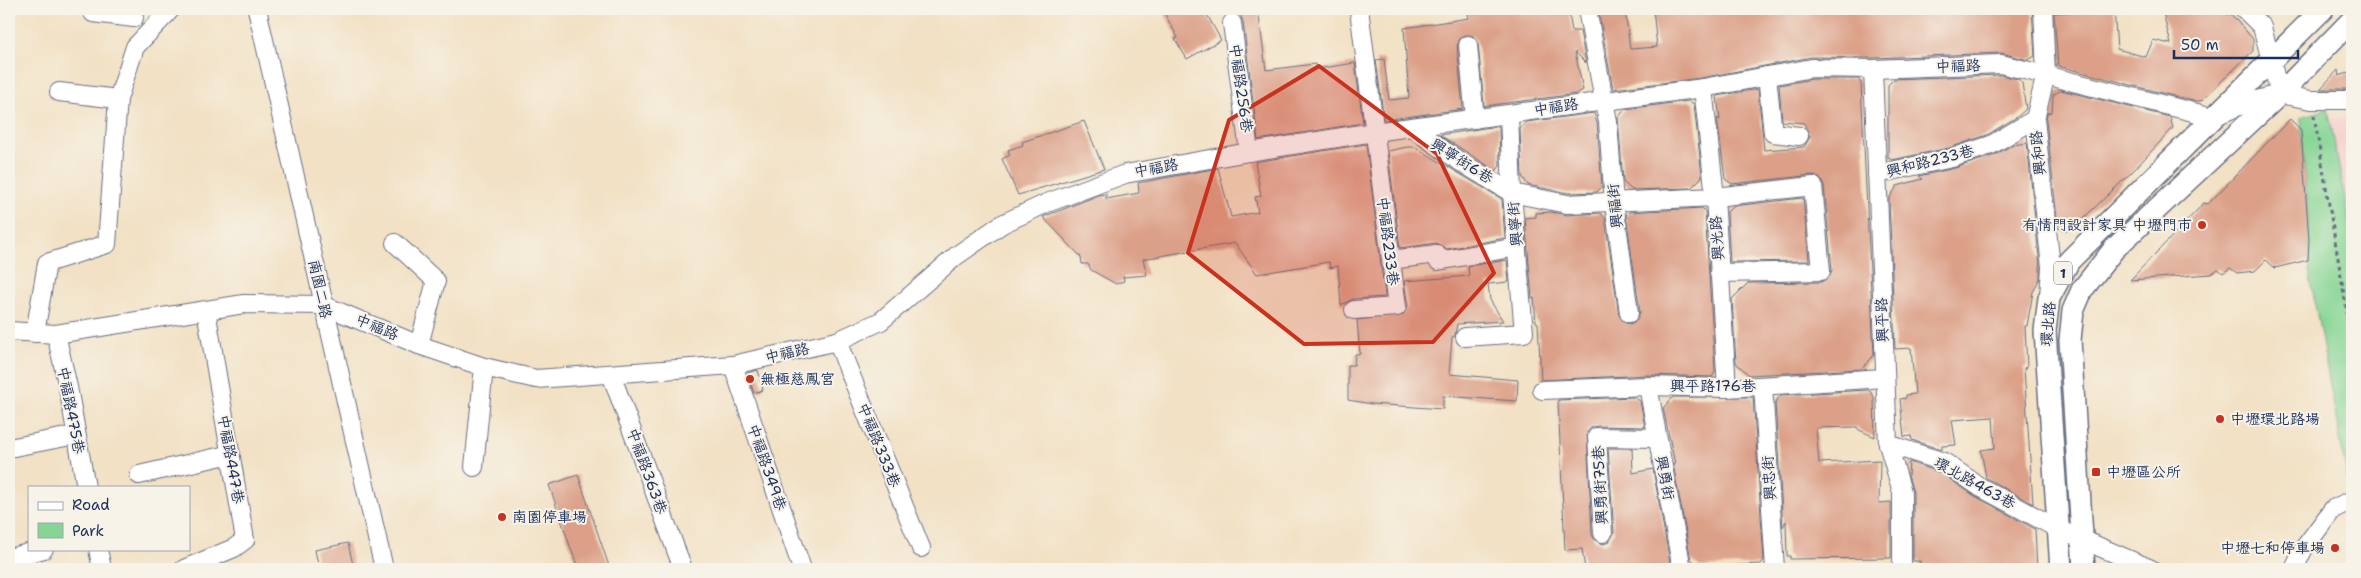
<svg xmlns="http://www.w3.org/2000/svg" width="2361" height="578" font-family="'Shantell Sans','LXGW WenKai TC',sans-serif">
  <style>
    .built { fill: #f7d0cc }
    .green { fill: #86d594; stroke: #508279 }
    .building { fill: #dca088 }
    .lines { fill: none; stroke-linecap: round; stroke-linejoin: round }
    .minor-casing { stroke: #666d82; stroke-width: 20 }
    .major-casing { stroke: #666d82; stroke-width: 24 }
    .path { stroke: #666d82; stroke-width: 3; stroke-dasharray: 4 4; stroke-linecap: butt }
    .minor { stroke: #fff; stroke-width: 18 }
    .major { stroke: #fff; stroke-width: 21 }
    .marked { fill: #c8321e; fill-opacity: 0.2; stroke: #c8321e; stroke-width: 4; stroke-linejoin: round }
    .poi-dot { fill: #c8321e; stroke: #f7f3e8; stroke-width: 2 }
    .labels { text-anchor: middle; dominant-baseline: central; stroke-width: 4; stroke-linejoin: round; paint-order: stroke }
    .shield { fill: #f7f3e8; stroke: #5d6a87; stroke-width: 1 }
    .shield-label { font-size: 14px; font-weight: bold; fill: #1b2f5e }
    .street-label { font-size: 15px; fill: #1b2f5e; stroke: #f7f3e8 }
    .poi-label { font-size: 15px; fill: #1b2f5e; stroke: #f7f3e8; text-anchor: start }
  </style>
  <rect width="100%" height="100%" fill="#f7f3e8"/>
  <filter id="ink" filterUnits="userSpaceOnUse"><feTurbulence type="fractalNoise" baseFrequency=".02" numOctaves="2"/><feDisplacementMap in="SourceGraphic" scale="10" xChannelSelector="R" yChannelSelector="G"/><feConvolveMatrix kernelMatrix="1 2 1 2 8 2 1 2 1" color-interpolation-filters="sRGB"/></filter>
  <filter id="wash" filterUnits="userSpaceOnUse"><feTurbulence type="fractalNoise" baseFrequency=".0096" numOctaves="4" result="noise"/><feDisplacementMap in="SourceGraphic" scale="20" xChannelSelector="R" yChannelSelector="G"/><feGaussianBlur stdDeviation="1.12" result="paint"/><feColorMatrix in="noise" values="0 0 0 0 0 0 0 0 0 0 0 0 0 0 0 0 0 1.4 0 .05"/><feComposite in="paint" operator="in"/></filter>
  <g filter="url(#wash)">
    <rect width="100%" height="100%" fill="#f2e1c4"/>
    <polygon class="built" points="2352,116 2352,231 2330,119"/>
    <polygon class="green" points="2328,109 2352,235 2352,488 2349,488 2309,271 2309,239 2301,117"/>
    <g id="blocks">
      <g class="building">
        <polygon points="1162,9 1204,9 1221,40 1187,59 1175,39 1178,38"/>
        <polygon points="1239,9 1258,9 1266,70 1315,64 1316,69 1355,63 1363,123 1258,140 1243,22"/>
        <polygon points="1467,9 1568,9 1572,31 1580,31 1586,63 1575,52 1583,90 1576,94 1484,106 1478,44 1473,36 1467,35 1461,37 1457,46 1463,109 1384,120 1376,60 1384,59 1389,100 1409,98 1404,28 1469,18"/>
        <polygon points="1598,9 1625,9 1630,49 1657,47 1653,9 1691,9 1691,12 1718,11 1718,9 2032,9 2035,56 2028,60 2001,53 1873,58 1812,57 1701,78 1613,89"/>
        <polygon points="2114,9 2117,49 2146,57 2153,40 2171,44 2162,9 2223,9 2228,15 2230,13 2253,39 2253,51 2201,101 2193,101 2058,66 2054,13"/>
        <polygon points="2338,70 2339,76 2352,72 2352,89 2320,89"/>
        <polygon points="2000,75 2018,79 2022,83 2026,109 2017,117 1987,135 1949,148 1892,160 1888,158 1888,85 1894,79"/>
        <polygon points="1813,79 1858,79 1861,83 1874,355 1862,369 1749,375 1736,363 1732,299 1748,283 1821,282 1830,276 1832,270 1824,185 1821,179 1812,175 1732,184 1725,179 1717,118 1720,120 1717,96 1758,89 1764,150 1804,147 1810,137 1804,123 1782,121 1779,85"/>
        <polygon points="2061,90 2170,117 2173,128 2132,172 2070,231 2058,228 2046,120 2047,113 2052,112 2053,95"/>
        <polygon points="1689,101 1694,104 1702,177 1691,188 1632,190 1623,182 1618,118 1625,109"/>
        <polygon points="1594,113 1597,123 1602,187 1597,192 1568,193 1528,185 1522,176 1520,129 1526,122"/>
        <polygon points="2290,119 2301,130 2309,239 2308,260 2275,268 2266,260 2255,271 2237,273 2230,268 2223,273 2218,269 2211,274 2130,280 2204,203 2208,204"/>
        <polygon points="1084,121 1104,169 1018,195 1002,159 1010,155 1008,150 1023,145 1022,142"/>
        <polygon points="1497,126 1499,127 1500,166 1496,171 1440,135"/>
        <polygon points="2027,143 2040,267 2040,278 2033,292 2027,326 2025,326 2027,367 2024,368 2033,504 1986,478 1981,450 1995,448 1993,417 1952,420 1956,445 1942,446 1942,450 1912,440 1911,436 1904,437 1900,399 1906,398 1906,395 1915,394 1911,348 1895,349 1889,199 1897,186 1923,179 1919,176 1955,168 1995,155 2012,145"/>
        <polygon points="1366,144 1385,297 1353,299 1341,305 1338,266 1330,268 1329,262 1257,274 1235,243 1143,259 1147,275 1123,277 1124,281 1116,284 1091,270 1088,264 1082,264 1081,257 1043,217 1099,195 1106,194 1106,199 1139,193 1138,183 1218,168 1231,217 1258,212 1255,197 1261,196 1255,162"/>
        <polygon points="1407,147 1415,147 1502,199 1505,238 1447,249 1436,243 1400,248 1388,151"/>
        <polygon points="1803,198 1809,261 1730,262 1727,212 1733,206"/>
        <polygon points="1702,208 1705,211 1715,372 1712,377 1648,375 1541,380 1538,323 1536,322 1534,298 1532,298 1525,218 1536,217 1536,213 1551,212 1567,215 1601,213 1605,218 1619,315 1625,323 1630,324 1636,321 1640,312 1626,215 1629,212"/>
        <polygon points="1507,260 1509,282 1488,284 1490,300 1503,321 1457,324 1455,336 1452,337 1449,374 1518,380 1517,401 1443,396 1443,409 1372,404 1348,400 1348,365 1354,365 1355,354 1360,354 1357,320 1403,315 1408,306 1404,281 1469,276 1468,266"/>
        <polygon points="758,370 763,390 754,393 747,373"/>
        <polygon points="1869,390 1874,397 1875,437 1859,430 1857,427 1816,428 1819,463 1880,460 1879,503 1891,502 1891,558 1790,559 1790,556 1787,556 1786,521 1783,527 1775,402 1781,395"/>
        <polygon points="1634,397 1640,401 1645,427 1597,426 1591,428 1587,432 1592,534 1594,539 1603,544 1609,542 1614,533 1608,448 1632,448 1633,473 1653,469 1671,569 1585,569 1582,549 1565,550 1558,400"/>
        <polygon points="1673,397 1753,397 1764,560 1761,564 1700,567 1691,559 1673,464 1675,464 1663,408"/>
        <polygon points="1909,462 1939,472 1975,496 2035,529 2037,569 1920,569 1920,561 1913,561 1913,492 1908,476"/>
        <polygon points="578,475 610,569 578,569 549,485"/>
        <polygon points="348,543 354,569 319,569 315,550"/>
      </g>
    </g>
  </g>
  <g filter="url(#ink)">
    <use href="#blocks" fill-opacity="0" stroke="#666d82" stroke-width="1"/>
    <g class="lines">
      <defs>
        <g id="minor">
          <polyline points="257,9 384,569"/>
          <polyline points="1587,9 1608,122 1614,203 1629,313"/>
          <polyline points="2043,9 2046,74 2035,119 2051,267 2049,296"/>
          <polyline points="2244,9 2262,27 2280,94"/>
          <polyline points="93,13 134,18"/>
          <polyline points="1232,23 1249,152"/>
          <polyline points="1468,45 1475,119"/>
          <polyline points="1873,69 1888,444 1902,492 1902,569"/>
          <polyline points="1767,76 1773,133 1799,136"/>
          <polyline points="1703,88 1715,197 1727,388"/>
          <polyline points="59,92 118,99"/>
          <polyline points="1412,128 1459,161 1512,193 1567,204 1715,197 1813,186 1821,271 1719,273"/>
          <polyline points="1877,174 1952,158 1991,145 2035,119"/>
          <polyline points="395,243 436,281 419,345"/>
          <polyline points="1391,260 1437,254 1438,261 1517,247"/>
          <polyline points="1354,310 1397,307 1359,9"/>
          <polyline points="9,331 56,334 244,304 323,305 419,345 484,367 536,379 733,365 837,341 881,321 956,256 1002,224 1047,203 1125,174 1249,152 1374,132 1703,88 1812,68 1873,69 2001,64 2213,117 2249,102 2280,94 2311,100 2352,100"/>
          <polyline points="35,333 47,263 107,244 118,99 135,47 171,9"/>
          <polyline points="56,334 68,387 86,487"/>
          <polyline points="1465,337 1524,333 1512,193 1509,114"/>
          <polyline points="837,341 921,548"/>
          <polyline points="733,365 802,569"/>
          <polyline points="611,374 683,569"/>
          <polyline points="1648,386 1682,569"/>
          <polyline points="1763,386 1775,569"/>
          <polyline points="1542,390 1648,386 1727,388 1884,378"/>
          <polyline points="1888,444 1944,462 1980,487 2060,530 2151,569"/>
          <polyline points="9,448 76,435"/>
          <polyline points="474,467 484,367"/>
          <polyline points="139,475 231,454"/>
          <polyline points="1603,533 1597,437 1657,438"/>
          <polyline points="98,549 102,569"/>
          <polyline points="9,558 44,549"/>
          <polyline points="184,569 234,548 245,540 206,310"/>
          <polyline points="2294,569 2304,548 2333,509 2352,500"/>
        </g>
        <g id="major">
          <polyline points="2061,569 2045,331 2049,298 2069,261 2323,9"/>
          <polyline points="2084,569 2070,340 2073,311 2082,290 2114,249 2280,94 2352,20"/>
        </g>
      </defs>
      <use href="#minor" class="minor-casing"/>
      <use href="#major" class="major-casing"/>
      <polyline class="path" points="2314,115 2352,342"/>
      <use href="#minor" class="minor"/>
      <use href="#major" class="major"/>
    </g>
  </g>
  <path class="marked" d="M1319 66 1437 154 1494 273 1433 342 1304 344 1188 253 1229 120Z"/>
  <g class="poi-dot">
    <circle cx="2202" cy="225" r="5"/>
    <circle cx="750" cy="379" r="5"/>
    <circle cx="2220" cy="419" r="5"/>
    <rect x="2091" y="467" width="10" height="10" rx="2.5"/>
    <circle cx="502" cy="517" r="5"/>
    <circle cx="2335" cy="548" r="5"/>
  </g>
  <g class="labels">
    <rect class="shield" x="2054" y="261.5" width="18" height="23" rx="4"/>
    <g class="shield-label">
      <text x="2063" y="273">1</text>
    </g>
    <g class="street-label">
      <text transform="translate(1958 66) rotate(-2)">中福路</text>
      <text transform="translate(1241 88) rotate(82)">中福路256巷</text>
      <text transform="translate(1556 107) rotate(-9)">中福路</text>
      <text transform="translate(2038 153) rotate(-96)">興和路</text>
      <text transform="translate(1462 161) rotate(32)">興寧街6巷</text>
      <text transform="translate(1930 161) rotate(-14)">興和路233巷</text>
      <text transform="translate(1156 168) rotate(-10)">中福路</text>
      <text transform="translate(1615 206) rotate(-96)">興福街</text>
      <text transform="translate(1515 224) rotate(-95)">興寧街</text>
      <text transform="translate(1717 238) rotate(-94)">興光路</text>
      <text transform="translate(1388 241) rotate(83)">中福路233巷</text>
      <text transform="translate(320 289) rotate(78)">南園二路</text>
      <text transform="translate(1882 320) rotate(-92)">興平路</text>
      <text transform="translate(2048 324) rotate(-85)">環北路</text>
      <text transform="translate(377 327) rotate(23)">中福路</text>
      <text transform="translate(787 353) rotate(-13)">中福路</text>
      <text x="1713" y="386">興平路176巷</text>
      <text transform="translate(71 410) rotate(79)">中福路475巷</text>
      <text transform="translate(879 445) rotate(68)">中福路333巷</text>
      <text transform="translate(231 459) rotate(80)">中福路447巷</text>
      <text transform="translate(767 467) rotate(71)">中福路349巷</text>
      <text transform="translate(647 471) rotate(70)">中福路363巷</text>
      <text transform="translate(1665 478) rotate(79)">興勇街</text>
      <text transform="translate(1769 478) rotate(-94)">興忠街</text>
      <text transform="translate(1975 483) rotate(29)">環北路463巷</text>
      <text transform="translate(1600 485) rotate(-93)">興勇街75巷</text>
    </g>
    <g class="poi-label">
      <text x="2192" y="225" text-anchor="end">有情門設計家具 中壢門市</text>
      <text x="760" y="379">無極慈鳳宮</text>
      <text x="2230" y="419">中壢環北路場</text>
      <text x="2106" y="472">中壢區公所</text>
      <text x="512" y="517">南園停車場</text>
      <text x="2325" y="548" text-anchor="end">中壢七和停車場</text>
    </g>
  </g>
  <rect width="2361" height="578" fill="none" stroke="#f7f3e8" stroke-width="30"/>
  <rect x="28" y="486" width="162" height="65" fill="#f7f3e8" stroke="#9fa5b1"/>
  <rect x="38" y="502" width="25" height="8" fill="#ffffff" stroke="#9fa5b1"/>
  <text x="72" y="510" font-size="15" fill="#1b2f5e">Road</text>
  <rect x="38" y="523" width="25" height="15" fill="#86d594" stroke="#9fa5b1"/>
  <text x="72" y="536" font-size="15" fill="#1b2f5e">Park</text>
  <path d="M2174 50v8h124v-8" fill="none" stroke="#1b2f5e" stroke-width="2.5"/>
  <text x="2181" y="50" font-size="15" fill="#1b2f5e" stroke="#f7f3e8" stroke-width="4" paint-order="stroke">50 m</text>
</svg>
